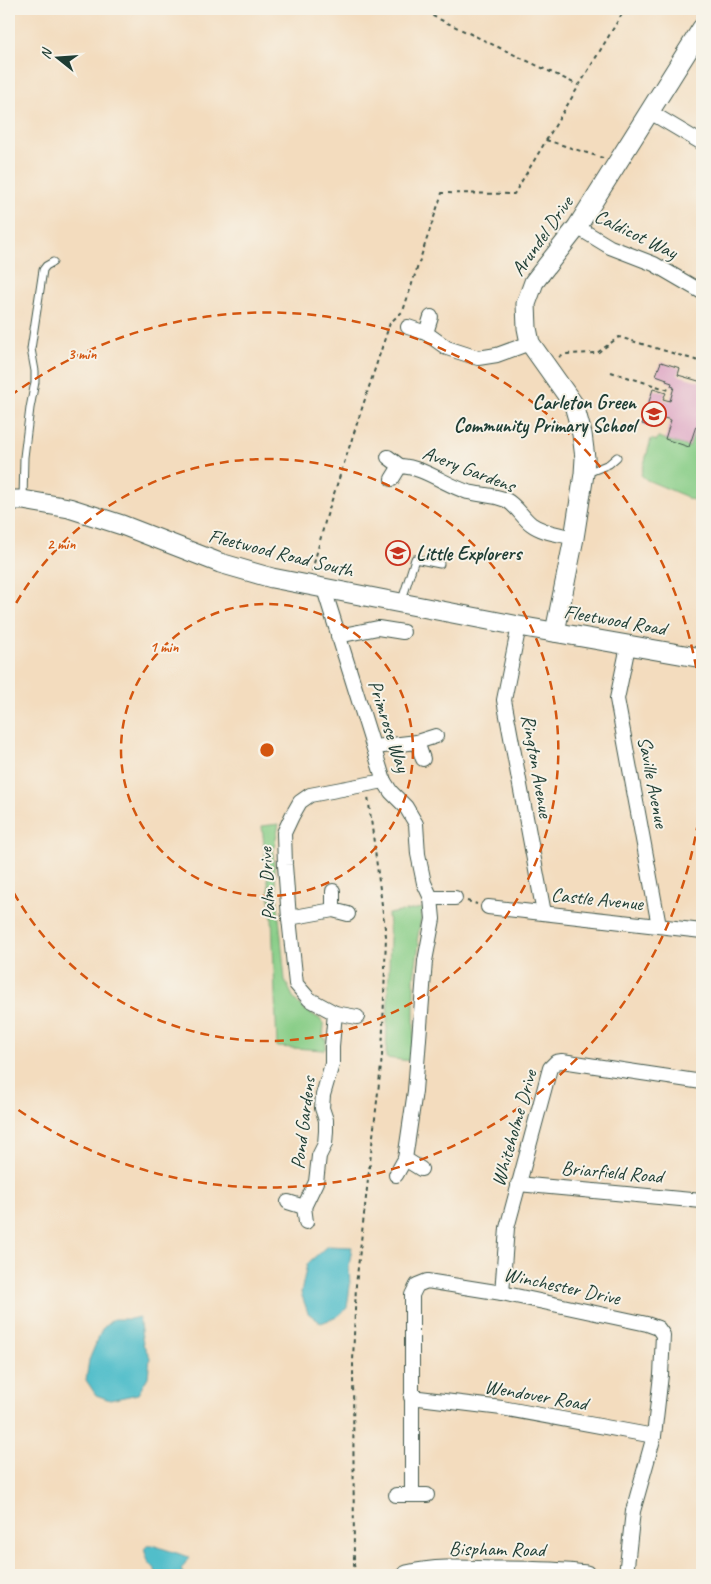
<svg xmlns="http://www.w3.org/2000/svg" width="711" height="1584" font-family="Caveat,sans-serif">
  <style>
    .green { fill: #88cd87; stroke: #54855e }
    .water { fill: #51beca; stroke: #387e7f }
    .building { fill: #dfaac6 }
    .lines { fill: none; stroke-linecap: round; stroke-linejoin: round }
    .lane-casing { stroke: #3f5549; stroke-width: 9 }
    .street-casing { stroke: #3f5549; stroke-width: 16 }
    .secondary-casing { stroke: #3f5549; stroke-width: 21 }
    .path { stroke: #3f5549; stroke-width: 2; stroke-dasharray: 4 4; stroke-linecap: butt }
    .lane { stroke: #fff; stroke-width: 7 }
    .street { stroke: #fff; stroke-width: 14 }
    .secondary { stroke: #fff; stroke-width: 19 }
    .ring { fill: none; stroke: #d45610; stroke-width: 2.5; stroke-dasharray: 9 6 }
    .labels { text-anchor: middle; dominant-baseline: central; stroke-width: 4; stroke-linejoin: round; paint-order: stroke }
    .street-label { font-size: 20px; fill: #1f3d34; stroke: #f7f3e8 }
    .poi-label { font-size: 20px; font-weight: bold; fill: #1f3d34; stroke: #f7f3e8; text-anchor: end }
    .centre { fill: #d45610; stroke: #f7f3e8; stroke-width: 2.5 }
    .ring-label { font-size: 15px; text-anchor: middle; font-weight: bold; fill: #d45610; stroke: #f7f3e8; stroke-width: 4; stroke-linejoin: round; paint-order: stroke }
  </style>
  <rect width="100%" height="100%" fill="#f7f3e8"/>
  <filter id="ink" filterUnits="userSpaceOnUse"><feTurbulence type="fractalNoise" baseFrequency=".02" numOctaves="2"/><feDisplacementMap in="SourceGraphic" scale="10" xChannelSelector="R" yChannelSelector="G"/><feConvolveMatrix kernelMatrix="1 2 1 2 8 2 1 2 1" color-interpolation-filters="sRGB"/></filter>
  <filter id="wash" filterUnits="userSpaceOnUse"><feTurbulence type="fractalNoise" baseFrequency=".0096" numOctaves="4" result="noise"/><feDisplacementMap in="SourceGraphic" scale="20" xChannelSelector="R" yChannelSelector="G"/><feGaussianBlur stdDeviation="1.12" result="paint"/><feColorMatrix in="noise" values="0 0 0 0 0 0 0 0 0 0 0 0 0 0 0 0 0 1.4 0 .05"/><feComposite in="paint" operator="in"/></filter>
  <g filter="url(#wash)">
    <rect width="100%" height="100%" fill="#f3dcbe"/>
    <g class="green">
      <polygon points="696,426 702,428 702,502 689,499 685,496 647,480 641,475 651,439 656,441 658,437 689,447"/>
      <polygon points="279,824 273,853 285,980 294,999 304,1009 320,1019 324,1025 323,1037 326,1039 326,1048 324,1050 277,1047 272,918 262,826"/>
      <polygon points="423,908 417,941 419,944 414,977 414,1045 410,1061 386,1058 390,939 388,914"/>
    </g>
    <g class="water">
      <polygon points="327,1246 352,1247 349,1266 350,1286 347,1308 337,1317 321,1323 308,1313 301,1293 307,1264"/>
      <polygon points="139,1317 143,1344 150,1357 148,1377 138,1394 110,1400 96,1395 86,1380 89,1360 102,1329 113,1319 130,1319"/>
      <polygon points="148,1545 152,1545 189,1557 181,1570 184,1575 156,1575 155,1569 148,1561 144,1549"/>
    </g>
    <g id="blocks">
      <polygon class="building" points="661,362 680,368 678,375 702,382 702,428 696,426 689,447 665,439 671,420 657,416 654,428 642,424 653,389 666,393 663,399 670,401 674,387 671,386 672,383 666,381 667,379 656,375"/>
    </g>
  </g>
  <g filter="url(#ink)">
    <use href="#blocks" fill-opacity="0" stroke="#3f5549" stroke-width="1"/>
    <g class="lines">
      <defs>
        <g id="lane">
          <polyline points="585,474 609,464 617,457"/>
          <polyline points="23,499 24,457 30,408 35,382 35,371 31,349 43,270 46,266 53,262"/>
          <polyline points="401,603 415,559 440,564"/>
        </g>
        <g id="street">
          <polyline points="650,112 702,143"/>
          <polyline points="577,227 610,247 654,264 702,292"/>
          <polyline points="408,327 426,333 447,348 478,358 497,355 530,343"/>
          <polyline points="426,333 431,317"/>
          <polyline points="388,457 400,466"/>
          <path d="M392 479 400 466C424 467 445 485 468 492 481 495 494 495 506 500 516 505 522 517 531 524 543 533 560 534 574 538"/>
          <polyline points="324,589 384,781 391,792 406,807 416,824 418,854 424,883 431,898 433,919 425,961 415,1091 405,1159 421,1169"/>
          <polyline points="519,626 504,700 544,913"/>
          <polyline points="338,636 378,628 403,632"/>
          <polyline points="628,646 617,699 659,926"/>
          <polyline points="417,742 423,759"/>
          <polyline points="375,747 417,742 436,736"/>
          <polyline points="431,898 455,898"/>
          <polyline points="488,907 702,931"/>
          <polyline points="333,910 333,891"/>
          <polyline points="289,918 333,910 348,914"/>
          <polyline points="357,1017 335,1013 309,999 296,984 289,918 285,865 284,833 292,816 300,802 310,795 384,781"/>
          <polyline points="396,1175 405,1159"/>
          <polyline points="518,1184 702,1201"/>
          <polyline points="288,1202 304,1207 316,1182 319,1156 325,1144 326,1131 326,1120 322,1108 323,1095 332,1064 332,1046 335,1013"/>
          <polyline points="304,1207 306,1222"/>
          <polyline points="502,1293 507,1228 550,1068 556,1062 562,1061 702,1082"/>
          <polyline points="411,1397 502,1408 654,1436"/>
          <polyline points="396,1495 427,1495"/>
          <polyline points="412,1495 412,1295 417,1285 427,1281 502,1293 647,1324 658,1328 663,1335 661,1375 654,1436 633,1511 626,1575"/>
        </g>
        <g id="secondary">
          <polyline points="9,500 23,500 69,508 122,525 220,563 272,578 519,626 702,658"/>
          <polyline points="555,632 574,538 584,474 585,458 582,434 574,405 530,343 527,328 526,304 534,282 577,227 702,28"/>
          <path d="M407 1575C436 1568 466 1570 496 1571 526 1571 556 1571 586 1575"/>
        </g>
      </defs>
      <use href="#lane" class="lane-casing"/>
      <use href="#street" class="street-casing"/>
      <use href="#secondary" class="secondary-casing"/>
      <g class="path">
        <polyline points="418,9 578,85"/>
        <polyline points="546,140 603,158"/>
        <polyline points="559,357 564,354 597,353 619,337 702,362"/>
        <polyline points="611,372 669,390"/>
        <polyline points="312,571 326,518 390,323 403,311 442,193 514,194 625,9"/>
        <polyline points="467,901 477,904"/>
        <polyline points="356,1575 354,1565 353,1361 356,1285 382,1057 386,936 368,796"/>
      </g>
      <use href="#lane" class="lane"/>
      <use href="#street" class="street"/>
      <use href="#secondary" class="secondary"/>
    </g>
  </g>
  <g class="ring">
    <circle cx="267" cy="750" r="146"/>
    <path d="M9 616A291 291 0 1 1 9 884"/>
    <path d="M702 792A437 437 0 0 1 10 1104M10 396A437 437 0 0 1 702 708"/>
  </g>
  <defs>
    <symbol id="school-ring" viewBox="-11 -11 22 22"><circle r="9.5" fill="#f7f3e8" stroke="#c8321e" stroke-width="1.5"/><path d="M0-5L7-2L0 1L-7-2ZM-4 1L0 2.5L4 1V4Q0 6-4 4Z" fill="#c8321e"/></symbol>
  </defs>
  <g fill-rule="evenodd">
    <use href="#school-ring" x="640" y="400" width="28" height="28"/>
    <use href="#school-ring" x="384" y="539" width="28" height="28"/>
  </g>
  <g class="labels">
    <g class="street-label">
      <text transform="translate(636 234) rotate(26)">Caldicot Way</text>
      <text transform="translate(542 236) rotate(-55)">Arundel Drive</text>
      <text transform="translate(469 469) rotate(21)">Avery Gardens</text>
      <text transform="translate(281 553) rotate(14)">Fleetwood Road South</text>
      <text transform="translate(615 620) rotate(10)">Fleetwood Road</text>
      <text transform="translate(389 726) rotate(72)">Primrose Way</text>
      <text transform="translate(537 766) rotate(80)">Rington Avenue</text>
      <text transform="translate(653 782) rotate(79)">Saville Avenue</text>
      <text transform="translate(267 884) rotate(-93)">Palm Drive</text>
      <text transform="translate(597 899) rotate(6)">Castle Avenue</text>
      <text transform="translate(303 1123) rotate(-83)">Pond Gardens</text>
      <text transform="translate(514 1128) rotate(-74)">Whiteholme Drive</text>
      <text transform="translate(612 1172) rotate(5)">Briarfield Road</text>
      <text transform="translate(562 1286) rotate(12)">Winchester Drive</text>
      <text transform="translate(536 1395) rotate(10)">Wendover Road</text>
      <text transform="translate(497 1549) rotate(1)">Bispham Road</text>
    </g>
    <g class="poi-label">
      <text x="636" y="402">Carleton Green<tspan x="636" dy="23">Community Primary School</tspan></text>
      <text x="416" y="553" text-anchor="start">Little Explorers</text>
    </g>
  </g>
  <circle cx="267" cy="750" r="8" class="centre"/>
  <g class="ring-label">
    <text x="82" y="359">3 min</text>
    <text x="61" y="549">2 min</text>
    <text x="164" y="652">1 min</text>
  </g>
  <rect width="711" height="1584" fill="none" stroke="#f7f3e8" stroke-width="30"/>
  <g transform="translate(58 58) rotate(287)" stroke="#f7f3e8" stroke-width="4" paint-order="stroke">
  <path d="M0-4L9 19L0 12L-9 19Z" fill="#1f3d34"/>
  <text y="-8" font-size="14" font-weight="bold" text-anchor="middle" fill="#1f3d34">N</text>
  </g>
</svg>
